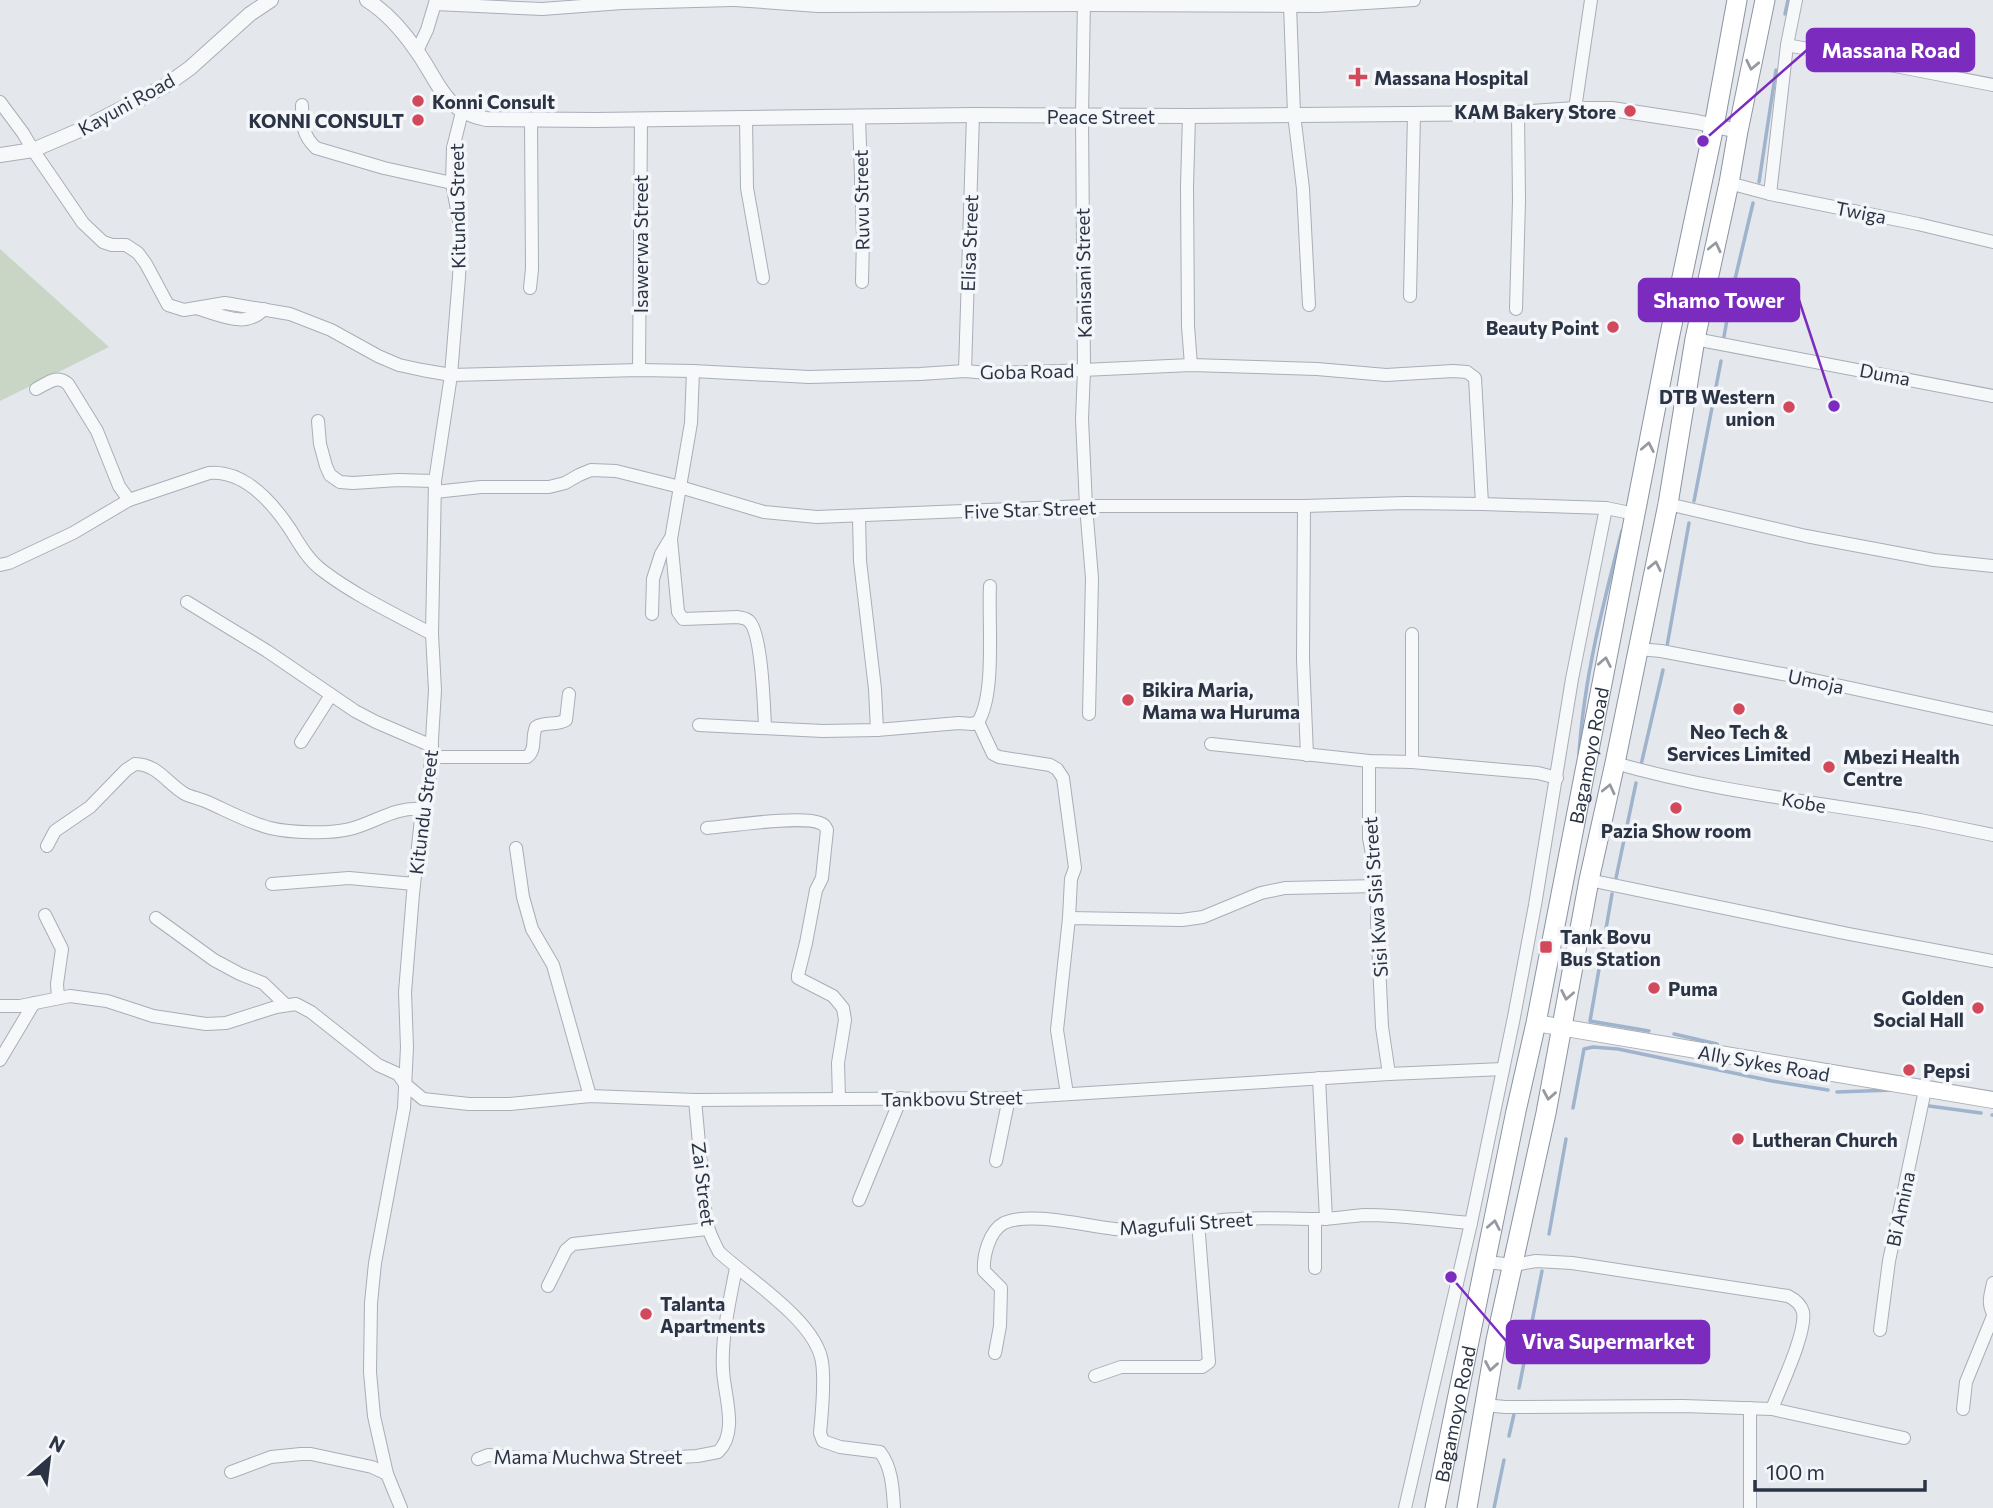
<svg xmlns="http://www.w3.org/2000/svg" width="1993" height="1508" font-family="Commissioner,sans-serif">
  <style>
    .green { fill: #c9d6c5 }
    .lines { fill: none; stroke-linecap: round; stroke-linejoin: round }
    .stream { stroke: #9fb4cc; stroke-width: 3.5 }
    .minor-casing { stroke: #a9aeb7; stroke-width: 14 }
    .tertiary-casing { stroke: #a9aeb7; stroke-width: 16 }
    .secondary-casing { stroke: #a9aeb7; stroke-width: 18 }
    .trunk-casing { stroke: #8b94a3; stroke-width: 21 }
    .minor { stroke: #f7f8fa; stroke-width: 12 }
    .tertiary { stroke: #f7f8fa; stroke-width: 14 }
    .secondary { stroke: #fff; stroke-width: 16 }
    .trunk { stroke: #fff; stroke-width: 19 }
    .oneway { stroke: #959aa2 }
    .poi-dot { fill: #d1495b; stroke: #f4f6f9; stroke-width: 2.5 }
    .labels { text-anchor: middle; dominant-baseline: central; stroke-width: 7; stroke-linejoin: round; paint-order: stroke }
    .poi-label { font-size: 19px; font-weight: bold; fill: #2b3445; stroke: #f4f6f9; text-anchor: start }
    .street-label { font-size: 19px; fill: #2b3445; stroke: #f4f6f9 }
    .leader { fill: none; stroke: #7b2cbf; stroke-width: 2.5 }
    .callout-dot { fill: #7b2cbf; stroke: #f4f6f9; stroke-width: 2.5 }
    .callout { fill: #7b2cbf; stroke: #7b2cbf; stroke-width: 2.5 }
    .callout-label { font-size: 21px; text-anchor: middle; font-weight: bold; fill: #fff }
  </style>
  <rect width="100%" height="100%" fill="#e4e7ec"/>
  <polygon class="green" points="0,249 109,347 0,401"/>
  <g class="lines">
    <g class="stream">
      <polyline points="1785,14 1788,0"/>
      <polyline points="1759,182 1776,70"/>
      <polyline points="1723,342 1732,292 1753,203"/>
      <polyline points="1694,501 1721,361"/>
      <polyline points="1667,646 1689,523"/>
      <path d="M1579 754C1584 678 1603 604 1622 531"/>
      <polyline points="1641,765 1663,670"/>
      <polyline points="1616,878 1636,783"/>
      <polyline points="1612,894 1590,1021 1649,1031"/>
      <polyline points="1674,1034 1717,1044"/>
      <polyline points="1837,1092 1892,1090"/>
      <polyline points="1929,1106 1981,1113"/>
      <polyline points="1573,1108 1584,1049 1593,1047 1618,1049 1772,1081 1828,1090"/>
      <polyline points="1992,1115 1993,1115"/>
      <polyline points="1549,1234 1566,1139"/>
      <polyline points="1519,1388 1542,1271"/>
      <polyline points="1509,1436 1514,1414"/>
      <polyline points="1494,1508 1504,1460"/>
    </g>
    <defs>
      <g id="minor">
        <polyline points="735,0 818,6 1084,5 1318,6 1414,0"/>
        <polyline points="1084,0 1082,116 1084,370 1082,419 1086,506 1092,578 1089,714"/>
        <polyline points="435,4 542,9 622,3 732,0"/>
        <polyline points="1290,5 1294,114 1303,189 1309,305"/>
        <polyline points="1787,45 1993,85"/>
        <polyline points="417,51 427,30 436,0"/>
        <polyline points="0,102 23,133 33,150 83,223 103,242 112,245 126,245 138,253 146,264 168,305 184,310 225,303 290,314 331,330 378,356 399,365 422,370 451,375 639,370 693,371 809,377 920,374 965,371 988,373 1061,371 1191,365 1317,369 1386,375 1453,371 1467,372 1475,378 1482,504"/>
        <path d="M302 105C302 123 302 135 316 148L384 168 452 183"/>
        <polyline points="1575,109 1591,0"/>
        <polyline points="1189,116 1187,186 1188,326 1191,365"/>
        <polyline points="746,117 747,188 763,278"/>
        <polyline points="859,117 863,237 862,282"/>
        <polyline points="1729,183 1770,194 1918,224 1993,242"/>
        <polyline points="1770,194 1787,45 1796,0"/>
        <polyline points="530,288 532,269 531,119"/>
        <polyline points="1410,296 1414,114"/>
        <path d="M199 309C221 315 246 329 264 309"/>
        <polyline points="1516,309 1519,201 1518,113"/>
        <polyline points="1695,339 1993,396"/>
        <polyline points="639,370 641,119"/>
        <path d="M693 371 691 423 671 539 678 612 683 619 738 617C742 618 746 618 749 621 762 633 764 707 765 727"/>
        <polyline points="965,371 973,115"/>
        <path d="M36 389C48 383 57 374 68 384L97 431 119 486 129 500"/>
        <polyline points="318,421 320,444 326,466 330,475 340,482 353,483 398,480 435,481"/>
        <polyline points="435,492 481,487 549,487 565,483 579,475 591,470 616,471 680,487 764,512 817,517 1086,506 1304,506 1406,503 1482,504 1606,508 1635,514"/>
        <polyline points="1668,504 1806,536 1934,560 1993,566"/>
        <polyline points="1304,506 1303,659 1307,755"/>
        <polyline points="859,516 860,561 875,689 877,730"/>
        <path d="M0 565 9 563 73 533 129 500 209 473C244 470 272 502 290 529 300 545 308 560 323 571 356 596 395 614 432 634"/>
        <polyline points="187,602 267,651 355,711 376,722 432,746"/>
        <polyline points="652,614 653,579 661,554 670,539"/>
        <polyline points="1638,649 1661,651 1809,679 1993,719"/>
        <polyline points="978,722 993,754 999,757 1050,765 1057,769 1063,778 1075,868 1071,879 1069,918"/>
        <path d="M699 725 823 731 877 730 959 723 972 724 978 722C996 694 988 621 990 586"/>
        <polyline points="301,742 331,695"/>
        <polyline points="1211,744 1369,761 1412,762 1538,773 1557,778"/>
        <path d="M431 757H527C537 749 531 738 536 727 545 721 557 726 566 720L569 694"/>
        <polyline points="1369,761 1369,838 1378,886 1377,921 1382,1027 1389,1074"/>
        <polyline points="1412,762 1412,634"/>
        <path d="M1615 763C1715 792 1818 802 1920 820 1944 825 1969 830 1993 835"/>
        <path d="M707 828C730 826 802 815 820 823 825 825 825 826 827 830L822 878 816 890 806 943 798 975V978L833 996 843 1008 845 1020 838 1063 839 1099"/>
        <path d="M47 846 55 831 90 807 126 770 135 764C157 764 167 783 185 794 191 797 198 798 205 801 226 810 247 822 270 828 291 833 330 834 350 829 377 822 393 807 422 809"/>
        <polyline points="516,848 523,897 532,929 553,965 590,1096"/>
        <polyline points="1589,880 1849,934 1993,961"/>
        <polyline points="272,884 349,878 414,884"/>
        <polyline points="45,915 62,949 57,984 58,998"/>
        <polyline points="156,918 214,960 240,974 263,983 286,1005"/>
        <polyline points="0,1006 20,1006 70,996 107,1001 153,1016 206,1024 226,1023 276,1007 296,1004 311,1012 378,1065 398,1074 405,1084 423,1099 469,1104 510,1104 590,1096 695,1100 1009,1098 1389,1074 1503,1069"/>
        <polyline points="0,1060 34,1003"/>
        <polyline points="1319,1078 1326,1219"/>
        <polyline points="1067,1094 1057,1030 1069,918 1182,920 1203,917 1261,893 1285,888 1378,886"/>
        <path d="M695 1100 706 1219C708 1231 713 1241 719 1252 748 1279 816 1321 822 1362 825 1382 822 1413 820 1433L823 1441 840 1447 880 1452C892 1467 893 1490 894 1508"/>
        <polyline points="996,1161 1009,1098"/>
        <polyline points="859,1200 901,1098"/>
        <polyline points="1315,1219 1315,1268"/>
        <path d="M1486 1262 1514 1265 1536 1261 1572 1263 1788 1296C1794 1299 1801 1304 1803 1312 1807 1332 1780 1388 1772 1409"/>
        <path d="M1993 1283C1991 1293 1987 1303 1993 1313"/>
        <polyline points="548,1286 566,1250 573,1244 707,1229"/>
        <polyline points="1880,1330 1889,1261 1925,1090"/>
        <path d="M995 1353 1000 1326 1001 1288 984 1271C983 1256 989 1231 1004 1223 1030 1211 1085 1226 1115 1229 1156 1232 1196 1221 1237 1219 1263 1217 1290 1219 1317 1219 1333 1219 1349 1216 1365 1215 1400 1215 1436 1220 1471 1223"/>
        <polyline points="1095,1376 1121,1367 1202,1367 1209,1362 1198,1222"/>
        <polyline points="1484,1405 1505,1407 1683,1406 1772,1409 1904,1438"/>
        <polyline points="1750,1408 1750,1508"/>
        <polyline points="1963,1409 1966,1382 1993,1316"/>
        <path d="M478 1459 488 1455 534 1459H643L697 1456 718 1452C739 1432 724 1395 723 1370 721 1338 730 1299 736 1268"/>
        <polyline points="231,1472 271,1457 301,1454 311,1454 372,1467 387,1474"/>
        <polyline points="401,1508 387,1474 374,1416 370,1372 371,1303 375,1263 404,1108 407,1047 405,992 413,894 422,809 429,789 435,690 432,634 435,481 451,375 459,277 461,231 452,183 453,148 462,112"/>
        <polyline points="1405,1508 1471,1223 1514,1017 1535,905 1572,679 1606,508"/>
      </g>
      <g id="tertiary">
        <path d="M367 0C386 12 403 31 416 50 439 81 442 111 486 119L595 120 973 115 1189 116 1518 113 1575 109H1612L1638 113 1697 122 1738 131"/>
        <polyline points="0,155 33,150 80,130 165,86 190,68 250,14 271,0"/>
      </g>
      <polyline id="secondary" points="1536,1023 1993,1100"/>
      <g id="trunk">
        <path id="s1" d="M1435 1508 1516 1111 1536 1023 1669 339 1714 126 1737 0"/>
        <polyline points="1467,1508 1496,1340 1546,1113 1589,880 1615,763 1668,504 1695,339 1729,183 1738,131 1765,0"/>
      </g>
    </defs>
    <use href="#minor" class="minor-casing"/>
    <use href="#tertiary" class="tertiary-casing"/>
    <use href="#secondary" class="secondary-casing"/>
    <use href="#trunk" class="trunk-casing"/>
    <use href="#minor" class="minor"/>
    <use href="#tertiary" class="tertiary"/>
    <use href="#secondary" class="secondary"/>
    <use href="#trunk" class="trunk"/>
  </g>
  <defs><path id="oneway-chevron" d="M-2-3.5L2.5 0L-2 3.5" fill="none" stroke-width="1.6" stroke-linecap="round" stroke-linejoin="round" transform="scale(1.75)"/></defs>
  <g class="oneway">
    <use href="#oneway-chevron" transform="translate(1752 65) rotate(102)"/>
    <use href="#oneway-chevron" transform="translate(1715 247) rotate(-77)"/>
    <use href="#oneway-chevron" transform="translate(1648 447) rotate(-79)"/>
    <use href="#oneway-chevron" transform="translate(1655 566) rotate(-78)"/>
    <use href="#oneway-chevron" transform="translate(1605 662) rotate(-79)"/>
    <use href="#oneway-chevron" transform="translate(1609 789) rotate(-77)"/>
    <use href="#oneway-chevron" transform="translate(1567 995) rotate(101)"/>
    <use href="#oneway-chevron" transform="translate(1549 1095) rotate(100)"/>
    <use href="#oneway-chevron" transform="translate(1494 1225) rotate(-79)"/>
    <use href="#oneway-chevron" transform="translate(1491 1366) rotate(100)"/>
  </g>
  <g class="poi-dot">
    <path d="M1354.5 66.5h7v7h7v7h-7v7h-7v-7h-7v-7h7z"/>
    <circle cx="418" cy="101" r="7"/>
    <circle cx="1630" cy="111" r="7"/>
    <circle cx="418" cy="120" r="7"/>
    <circle cx="1613" cy="327" r="7"/>
    <circle cx="1789" cy="407" r="7"/>
    <circle cx="1128" cy="700" r="7"/>
    <circle cx="1739" cy="709" r="7"/>
    <circle cx="1829" cy="767" r="7"/>
    <circle cx="1676" cy="808" r="7"/>
    <rect x="1539" y="940" width="14" height="14" rx="3.5"/>
    <circle cx="1654" cy="988" r="7"/>
    <circle cx="1978" cy="1008" r="7"/>
    <circle cx="1909" cy="1070" r="7"/>
    <circle cx="1738" cy="1139" r="7"/>
    <circle cx="646" cy="1314" r="7"/>
  </g>
  <g class="labels">
    <g class="poi-label">
      <text x="1374" y="77">Massana Hospital</text>
      <text x="432" y="101">Konni Consult</text>
      <text x="1616" y="111" text-anchor="end">KAM Bakery Store</text>
      <text x="404" y="120" text-anchor="end">KONNI CONSULT</text>
      <text x="1599" y="327" text-anchor="end">Beauty Point</text>
      <text x="1775" y="396" text-anchor="end">DTB Western<tspan x="1775" dy="22">union</tspan></text>
      <text x="1142" y="689">Bikira Maria,<tspan x="1142" dy="22">Mama wa Huruma</tspan></text>
      <text x="1739" y="731" text-anchor="middle">Neo Tech &amp;<tspan x="1739" dy="22">Services Limited</tspan></text>
      <text x="1843" y="756">Mbezi Health<tspan x="1843" dy="22">Centre</tspan></text>
      <text x="1676" y="830" text-anchor="middle">Pazia Show room</text>
      <text x="1560" y="936">Tank Bovu<tspan x="1560" dy="22">Bus Station</tspan></text>
      <text x="1668" y="988">Puma</text>
      <text x="1964" y="997" text-anchor="end">Golden<tspan x="1964" dy="22">Social Hall</tspan></text>
      <text x="1923" y="1070">Pepsi</text>
      <text x="1752" y="1139">Lutheran Church</text>
      <text x="660" y="1303">Talanta<tspan x="660" dy="22">Apartments</tspan></text>
    </g>
    <g class="street-label">
      <text transform="translate(126 104) rotate(-29)">Kayuni Road</text>
      <text x="1101" y="116">Peace Street</text>
      <text transform="translate(861 200) rotate(-91)">Ruvu Street</text>
      <text transform="translate(457 206) rotate(-91)">Kitundu Street</text>
      <text transform="translate(1861 212) rotate(11)">Twiga</text>
      <text transform="translate(969 243) rotate(-88)">Elisa Street</text>
      <text transform="translate(640 244) rotate(-90)">Isawerwa Street</text>
      <text transform="translate(1083 273) rotate(-91)">Kanisani Street</text>
      <text transform="translate(1027 371) rotate(-1)">Goba Road</text>
      <text transform="translate(1885 374) rotate(11)">Duma</text>
      <text transform="translate(1030 509) rotate(-2)">Five Star Street</text>
      <text transform="translate(1816 681) rotate(12)">Umoja</text>
      <text stroke="none"><textPath href="#s1" startOffset="768">Bagamoyo Road</textPath></text>
      <text transform="translate(1804 802) rotate(10)">Kobe</text>
      <text transform="translate(423 812) rotate(-83)">Kitundu Street</text>
      <text transform="translate(1375 897) rotate(-94)">Sisi Kwa Sisi Street</text>
      <text transform="translate(1764 1063) rotate(10)">Ally Sykes Road</text>
      <text transform="translate(952 1098) rotate(-1)">Tankbovu Street</text>
      <text transform="translate(704 1184) rotate(83)">Zai Street</text>
      <text transform="translate(1900 1209) rotate(-78)">Bi Amina</text>
      <text transform="translate(1186 1223) rotate(-4)">Magufuli Street</text>
      <text stroke="none"><textPath href="#s1" startOffset="96">Bagamoyo Road</textPath></text>
      <text x="588" y="1456">Mama Muchwa Street</text>
    </g>
  </g>
  <path class="leader" d="M1703 141L1807 50M1834 406L1799 300M1451 1277L1507 1342"/>
  <g class="callout-dot">
    <circle cx="1703" cy="141" r="7"/>
    <circle cx="1834" cy="406" r="7"/>
    <circle cx="1451" cy="1277" r="7"/>
  </g>
  <g class="callout">
    <rect x="1807" y="29" width="167" height="42" rx="7"/>
    <rect x="1639" y="279" width="160" height="42" rx="7"/>
    <rect x="1507" y="1321" width="202" height="42" rx="7"/>
  </g>
  <g class="callout-label">
    <text x="1891" y="58">Massana Road</text>
    <text x="1719" y="308">Shamo Tower</text>
    <text x="1608" y="1349">Viva Supermarket</text>
  </g>
  <g transform="translate(49 1459) rotate(28)" stroke="#f4f6f9" stroke-width="5" paint-order="stroke">
  <path d="M0-5L12 26L0 18L-12 26Z" fill="#2b3445"/>
  <text y="-10" font-size="19" font-weight="bold" text-anchor="middle" fill="#2b3445">N</text>
  </g>
  <path d="M1755 1480v10h170v-10" fill="none" stroke="#2b3445" stroke-width="3.5"/>
  <text x="1766" y="1480" font-size="21" fill="#2b3445" stroke="#f4f6f9" stroke-width="5" paint-order="stroke">100 m</text>
</svg>
